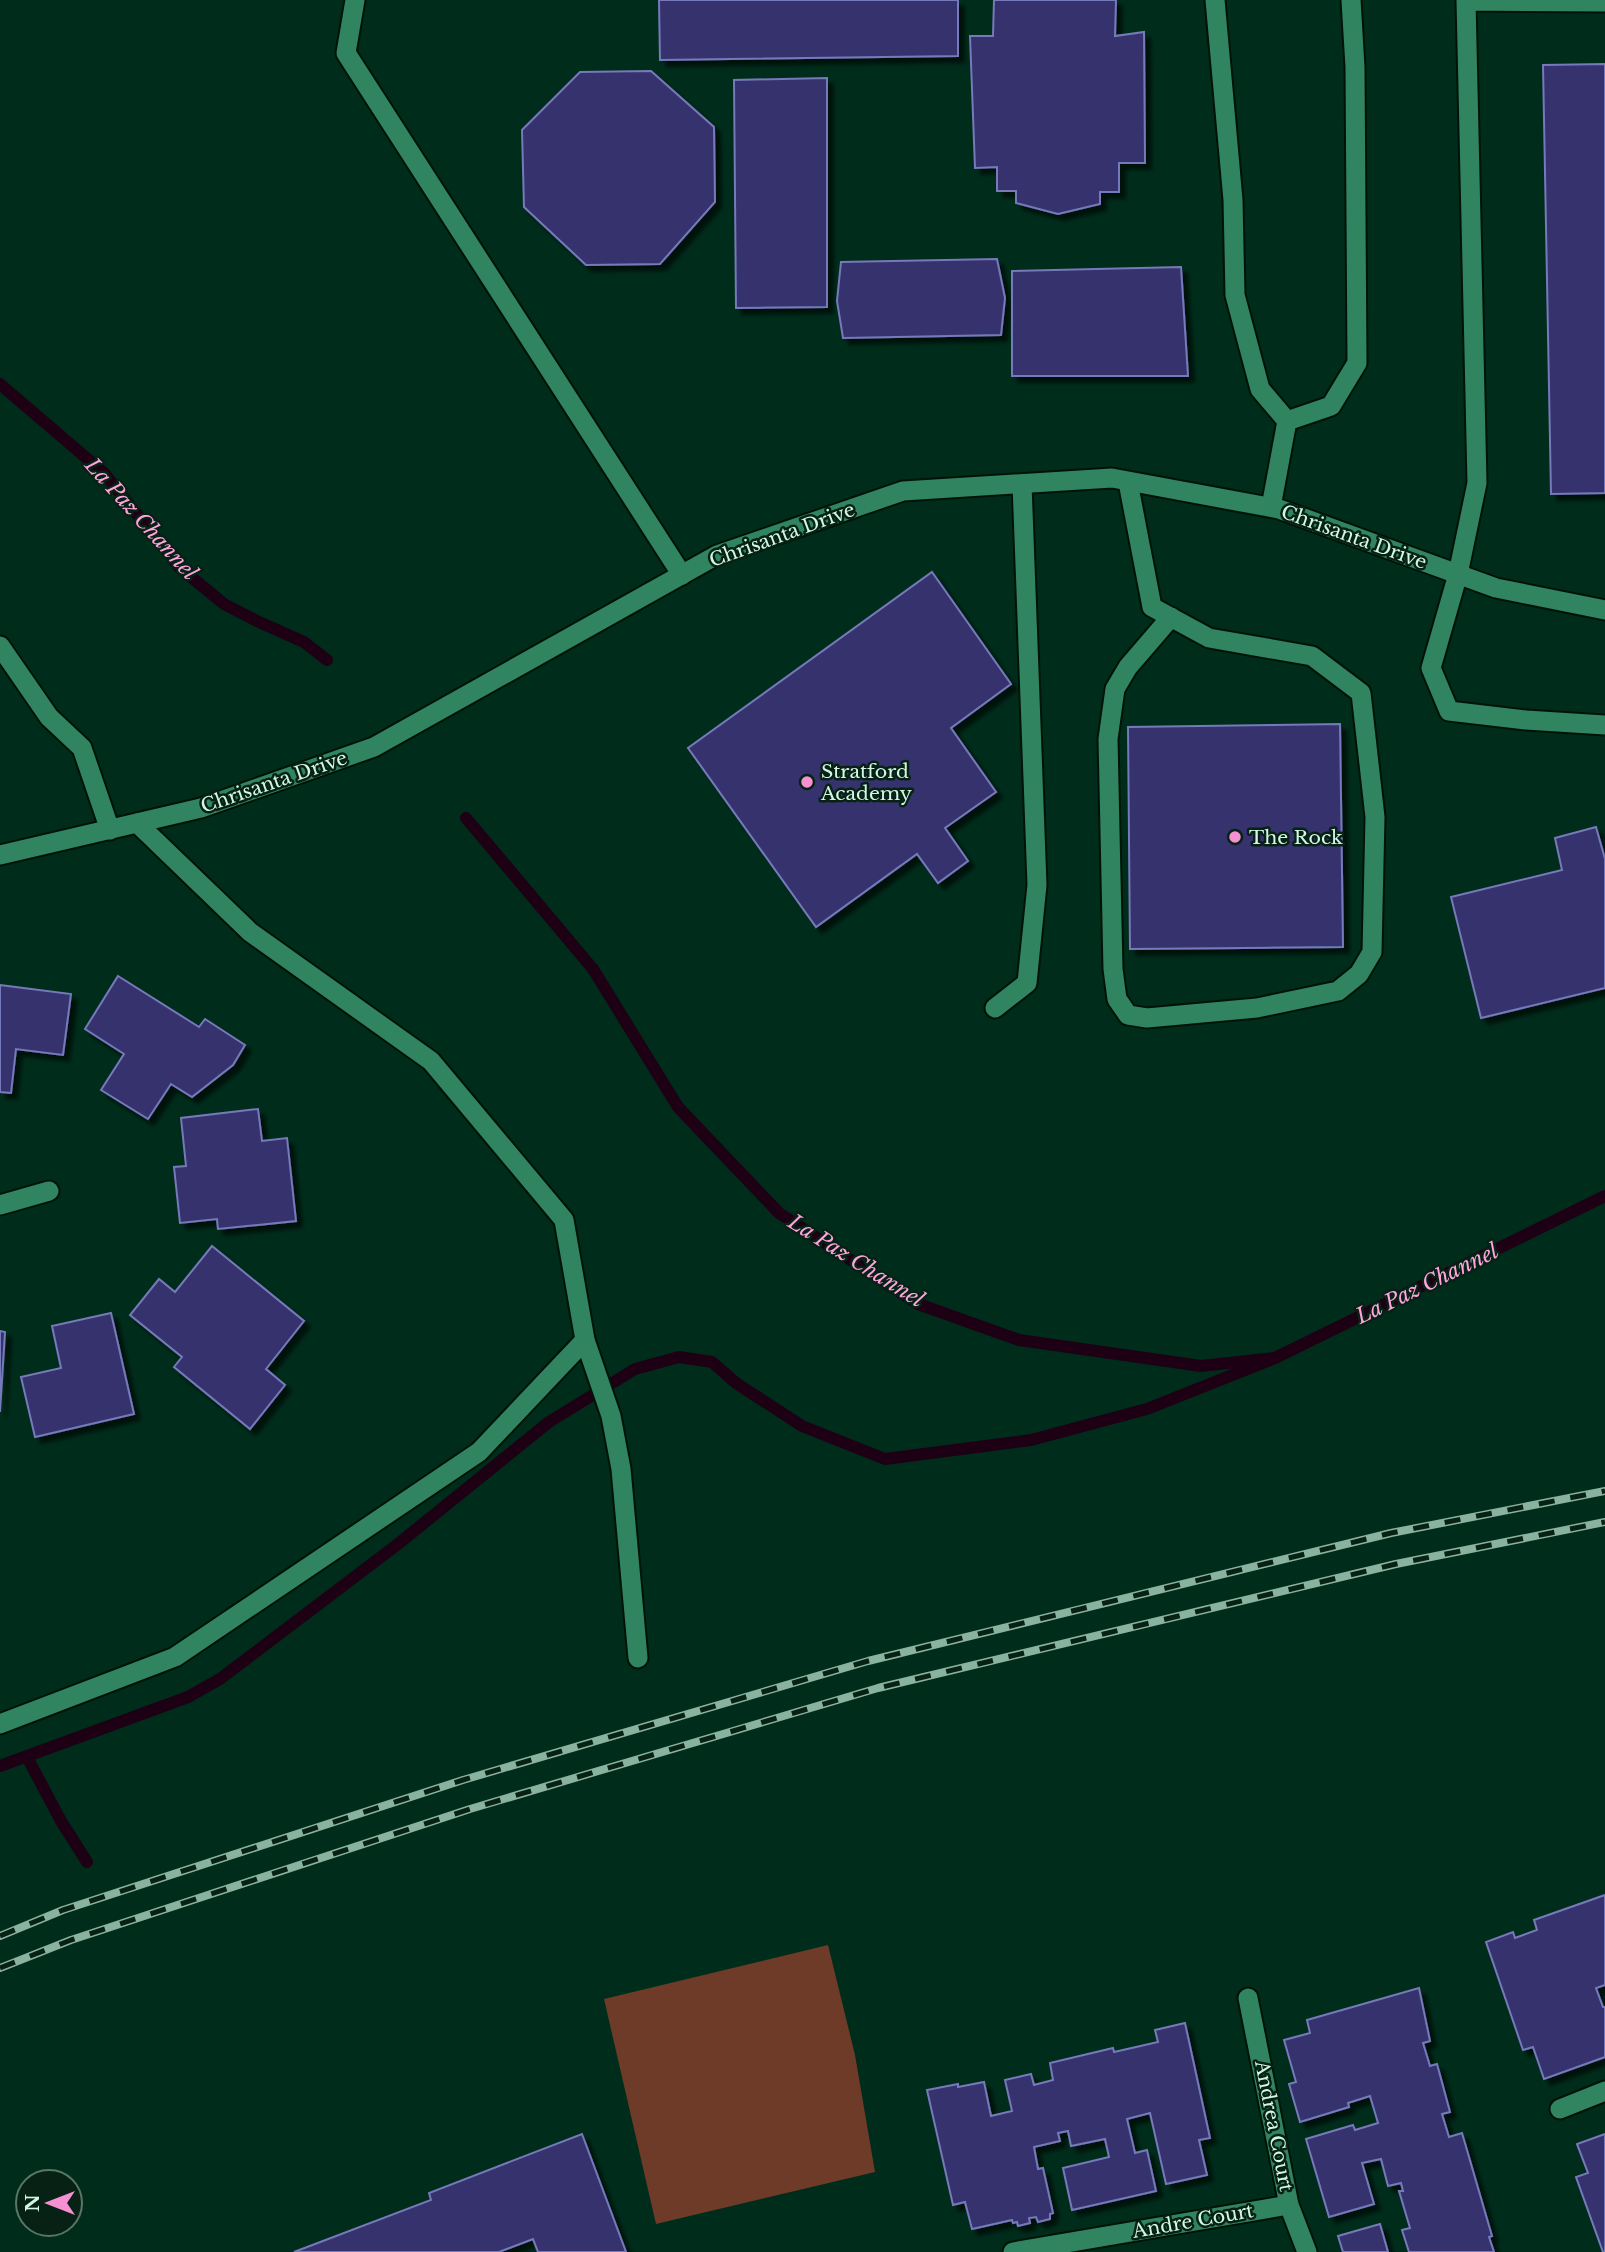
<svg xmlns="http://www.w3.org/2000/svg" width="1605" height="2252" font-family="'Libre Baskerville',serif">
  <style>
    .green { fill: #6d3b28 }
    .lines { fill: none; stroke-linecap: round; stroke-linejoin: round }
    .stream { stroke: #1e0014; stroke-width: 12 }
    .building { fill: #34326d; stroke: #7679ba; stroke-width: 2; filter: url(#shadow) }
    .service-casing { stroke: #001308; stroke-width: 23 }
    .minor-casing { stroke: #001308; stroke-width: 23 }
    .tertiary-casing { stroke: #001308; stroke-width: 23 }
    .service { stroke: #30845f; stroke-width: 19 }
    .minor { stroke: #30845f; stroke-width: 19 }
    .tertiary { stroke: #30845f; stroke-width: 19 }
    .rail-casing { stroke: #8ab39f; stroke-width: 8 }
    .rail { stroke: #072115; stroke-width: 5; stroke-dasharray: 16; stroke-linecap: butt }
    .poi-dot { fill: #f591d2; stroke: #072115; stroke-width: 2.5 }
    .labels { text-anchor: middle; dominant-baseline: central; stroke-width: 5; stroke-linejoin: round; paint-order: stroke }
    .street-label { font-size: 19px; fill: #d1f8e3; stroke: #072115 }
    .poi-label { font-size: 19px; fill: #d1f8e3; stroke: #072115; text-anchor: start }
    .water-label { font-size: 21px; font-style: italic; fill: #fda5dd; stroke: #072115 }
  </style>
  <defs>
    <filter id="shadow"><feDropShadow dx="6" dy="6" stdDeviation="2" flood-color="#0009"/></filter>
  </defs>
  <rect width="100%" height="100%" fill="#002d1b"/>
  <polygon class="green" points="828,1945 855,2055 875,2172 656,2224 604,1999"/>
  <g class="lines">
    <g class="stream">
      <polyline points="0,384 104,473 179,567 224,604 259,622 304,642 327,660"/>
      <polyline points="466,818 593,969 678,1107 779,1213 918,1304 1019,1340 1201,1366 1275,1358 1605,1196"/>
      <polyline points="27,1757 61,1821 87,1862"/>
      <polyline points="0,1766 188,1697 220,1679 398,1544 549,1422 635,1369 679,1357 712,1362 736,1383 802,1426 885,1459 1031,1440 1147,1409 1275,1358"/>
    </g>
  </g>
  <g class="building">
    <polygon points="659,0 958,0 958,56 660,60"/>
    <polygon points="994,0 1116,0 1115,36 1144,32 1145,163 1119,163 1119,192 1100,192 1100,204 1058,214 1016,203 1016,191 997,191 997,167 975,168 970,36 993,36"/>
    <polygon points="1605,64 1605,493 1551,494 1543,65"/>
    <polygon points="651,71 714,127 715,202 660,264 586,265 524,207 522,130 580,72"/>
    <polygon points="827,78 827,307 736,308 734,80"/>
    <polygon points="997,259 1005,298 1001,335 843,338 837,301 841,262"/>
    <polygon points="1181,267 1188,376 1012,376 1012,271"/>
    <polygon points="932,572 1011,684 951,728 996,792 945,828 968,861 938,883 917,854 816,927 688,748"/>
    <polygon points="1340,724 1343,947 1130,949 1128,727"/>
    <polygon points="1596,827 1605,859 1605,988 1481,1018 1451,897 1562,870 1555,838"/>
    <polygon points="118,976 199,1027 205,1019 245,1045 233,1065 192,1097 171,1084 148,1119 101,1090 124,1054 85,1029"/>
    <polygon points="0,985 71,994 63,1055 16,1049 11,1093 0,1092"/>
    <polygon points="258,1109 262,1141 287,1138 296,1221 218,1229 217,1219 180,1223 174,1167 186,1166 181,1118"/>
    <polygon points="212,1246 304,1321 266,1369 285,1385 250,1429 174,1367 182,1357 130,1315 159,1279 175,1292"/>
    <polygon points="111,1313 134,1414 35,1437 21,1377 61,1368 52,1326"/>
    <polygon points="0,1331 5,1332 0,1412"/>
    <polygon points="1605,1895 1605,1985 1596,1988 1603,2007 1605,2007 1605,2057 1544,2079 1533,2047 1523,2050 1486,1942 1513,1932 1515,1938 1537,1930 1534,1920"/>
    <polygon points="1419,1988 1430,2041 1423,2043 1430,2066 1437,2064 1450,2112 1442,2114 1449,2137 1462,2133 1492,2236 1489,2237 1494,2252 1409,2252 1402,2230 1410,2228 1399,2191 1403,2191 1401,2183 1388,2186 1381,2159 1362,2163 1374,2204 1329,2217 1306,2139 1353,2125 1355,2130 1378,2123 1370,2096 1348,2103 1349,2107 1300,2122 1289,2084 1296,2082 1284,2040 1310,2033 1307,2020"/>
    <polygon points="1185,2023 1210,2138 1199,2140 1207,2175 1166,2184 1150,2113 1127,2119 1135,2153 1147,2150 1156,2191 1072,2210 1063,2168 1109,2157 1105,2139 1071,2146 1068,2131 1058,2133 1060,2141 1034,2147 1038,2169 1043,2168 1053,2213 1050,2214 1050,2219 1038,2222 1036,2217 1029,2218 1030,2223 1018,2226 1017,2222 1013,2223 1012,2220 972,2229 965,2202 953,2205 927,2090 958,2084 958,2087 984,2082 991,2116 1012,2111 1005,2080 1031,2074 1034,2085 1053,2080 1050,2063 1113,2048 1114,2052 1158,2042 1155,2030"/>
    <polygon points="582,2134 626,2252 538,2252 533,2239 499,2252 294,2252 431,2200 429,2193"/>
    <polygon points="1605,2134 1605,2252 1603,2252 1576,2177 1588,2173 1577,2144"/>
    <polygon points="1380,2224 1388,2252 1343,2252 1338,2236"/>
  </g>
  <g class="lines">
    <defs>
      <g id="service">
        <polyline points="355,0 346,53 682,575"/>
        <polyline points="1215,0 1233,200 1235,295 1260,389 1287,421"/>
        <polyline points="1605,2 1466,1 1477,483 1458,574 1431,668 1449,711 1526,720 1605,725"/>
        <polyline points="1128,482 1152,607 1209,638 1312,656 1361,693 1375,817 1372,952 1359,974 1338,991 1257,1008 1147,1018 1128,1015 1117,999 1113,969 1108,739 1115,689 1128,667 1171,617"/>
        <polyline points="1271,507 1287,421 1331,406 1357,363 1355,67 1351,0"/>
        <polyline points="0,646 49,717 82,748 110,830"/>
        <polyline points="995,1008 1027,983 1037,885 1022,484"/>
        <polyline points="585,1340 611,1416 621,1469 638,1658"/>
        <polyline points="0,1724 175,1657 479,1452 585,1340 564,1220 431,1061 250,932 137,823"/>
      </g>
      <g id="minor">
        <polyline points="0,1205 49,1191"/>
        <polyline points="1248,1998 1289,2205 1307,2252"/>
        <polyline points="1560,2109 1605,2091"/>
        <polyline points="1013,2252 1289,2205"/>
      </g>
      <polyline id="tertiary" points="0,855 201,808 374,747 717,555 903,491 1112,478 1279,509 1496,588 1605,610"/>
    </defs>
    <use href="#service" class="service-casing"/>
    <use href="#minor" class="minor-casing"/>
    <use href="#tertiary" class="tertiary-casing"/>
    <use href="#service" class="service"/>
    <use href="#minor" class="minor"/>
    <use href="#tertiary" class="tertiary"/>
    <defs>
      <g id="rail">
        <polyline points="0,1936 63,1910 463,1780 868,1661 1391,1533 1605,1491"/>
        <polyline points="0,1968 71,1940 470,1809 878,1688 1396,1564 1605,1522"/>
      </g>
    </defs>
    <use href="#rail" class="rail-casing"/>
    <use href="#rail" class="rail"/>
  </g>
  <g class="poi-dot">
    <circle cx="807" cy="782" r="7"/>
    <circle cx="1235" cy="837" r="7"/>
  </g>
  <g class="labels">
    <g class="street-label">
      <text transform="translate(782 535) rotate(-20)">Chrisanta Drive</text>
      <text transform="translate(1354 537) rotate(20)">Chrisanta Drive</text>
      <text transform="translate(274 782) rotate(-19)">Chrisanta Drive</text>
      <text transform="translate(1274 2126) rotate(79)">Andrea Court</text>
      <text transform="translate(1193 2221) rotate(-10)">Andre Court</text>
    </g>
    <g class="poi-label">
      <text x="821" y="771">Stratford<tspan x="821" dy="22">Academy</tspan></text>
      <text x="1249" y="837">The Rock</text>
    </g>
    <g class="water-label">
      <text transform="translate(141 519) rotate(48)">La Paz Channel</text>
      <text transform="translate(856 1261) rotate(32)">La Paz Channel</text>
      <text transform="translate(1427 1284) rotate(-26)">La Paz Channel</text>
    </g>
  </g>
  <g transform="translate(49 2203) rotate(270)"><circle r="33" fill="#072115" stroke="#587767" stroke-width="2"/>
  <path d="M0-5L12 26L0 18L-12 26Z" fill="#f591d2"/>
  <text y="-10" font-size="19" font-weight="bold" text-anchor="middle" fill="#d1f8e3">N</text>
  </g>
</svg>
